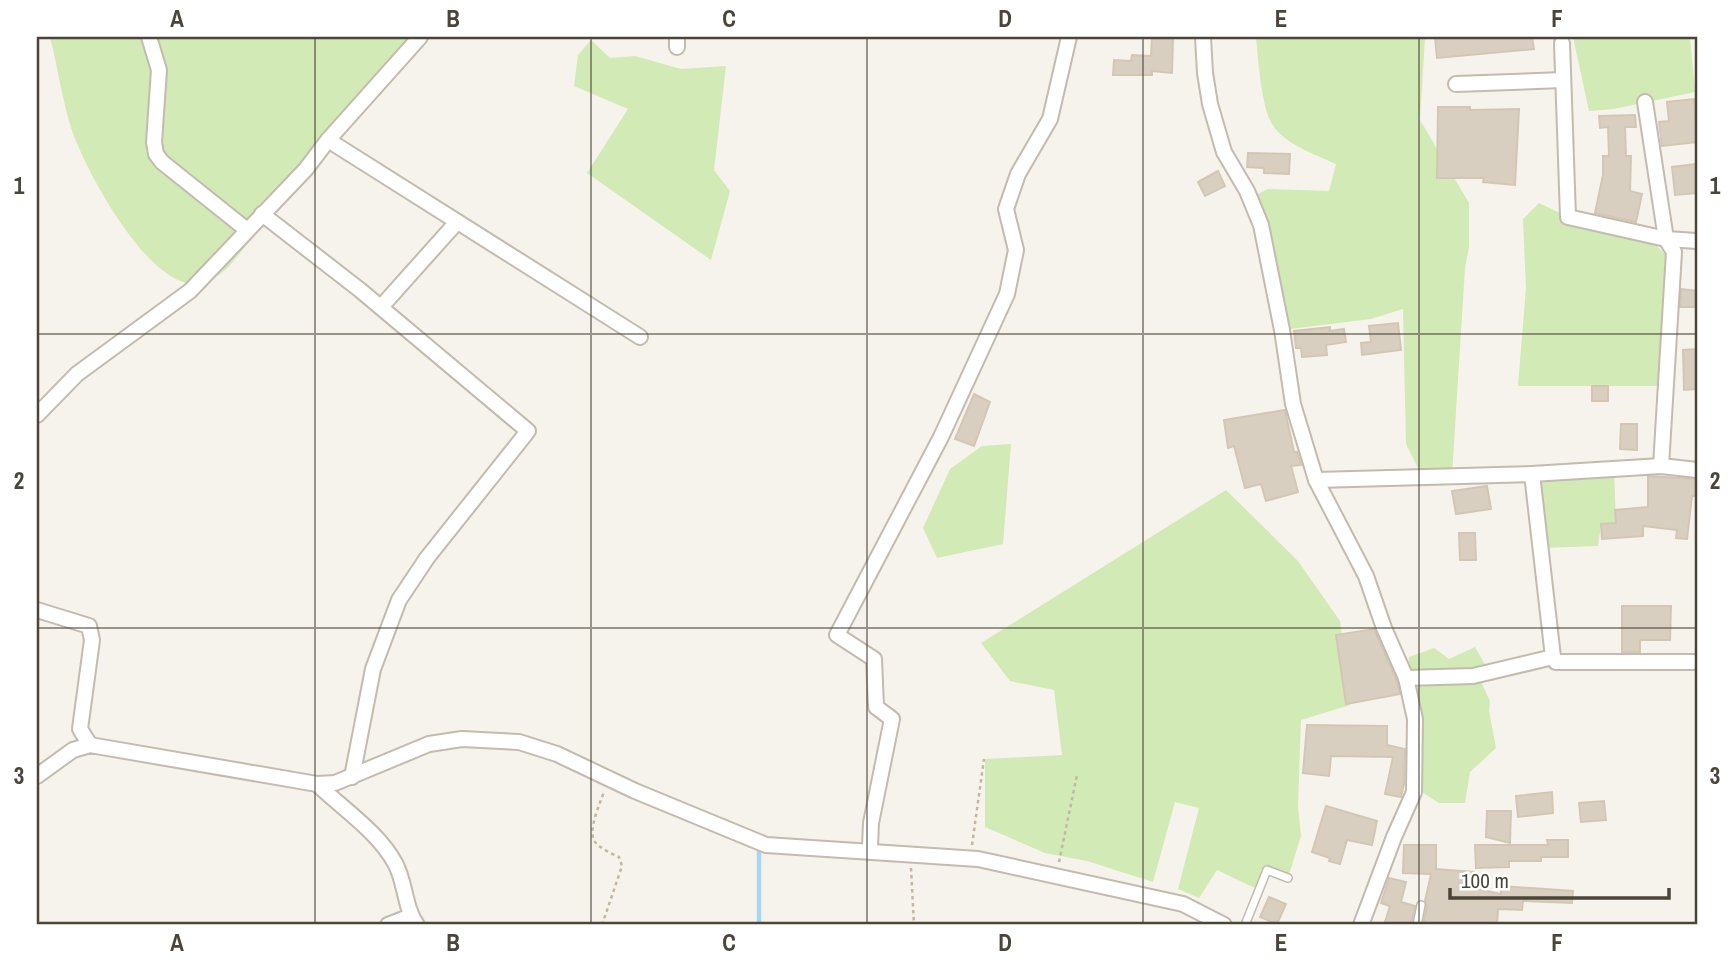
<svg xmlns="http://www.w3.org/2000/svg" width="1734" height="962" font-family="'Archivo Narrow',sans-serif">
  <style>
    .green { fill: #d2eab5 }
    .lines { fill: none; stroke-linecap: round; stroke-linejoin: round }
    .stream { stroke: #a9d4f2; stroke-width: 4.5 }
    .building { fill: #d8cfc1; stroke: #d3c7b4; stroke-width: 2 }
    .service-casing { stroke: #c2bbae; stroke-width: 10 }
    .minor-casing { stroke: #c2bbae; stroke-width: 18 }
    .path { stroke: #c4b79f; stroke-width: 2.5; stroke-dasharray: 3.5 3.5; stroke-linecap: butt }
    .service { stroke: #fff; stroke-width: 7 }
    .minor { stroke: #fff; stroke-width: 14 }
    .grid { fill: none; stroke: #4b4439; stroke-width: 2; stroke-opacity: 0.55 }
    .neatline { fill: none; stroke: #4b4439; stroke-width: 2.5 }
    .grid-label { font-size: 23px; text-anchor: middle; font-weight: bold; fill: #4b4439 }
  </style>
  <rect width="100%" height="100%" fill="#f6f3ec"/>
  <g class="green">
    <path d="M50 37H412L232 263C223 273 210 283 196 284 149 286 91 179 76 141 64 112 58 68 50 37Z"/>
    <path d="M1256 37H1425L1420 120 1469 203V247L1465 268 1452 475 1422 476 1406 444 1403 309 1371 319 1282 330 1261 225 1258 194 1268 189 1329 191 1336 164C1314 154 1279 143 1269 118 1261 98 1258 59 1256 37Z"/>
    <polygon points="1573,37 1690,37 1695,92 1614,109 1589,111"/>
    <polygon points="591,40 610,58 635,56 681,69 726,66 714,170 730,191 711,260 587,173 628,109 574,86 578,55"/>
    <polygon points="1539,203 1568,217 1636,226 1670,259 1658,386 1518,386 1526,288 1523,219"/>
    <polygon points="1011,444 1003,544 937,558 923,528 950,469 982,446"/>
    <polygon points="1614,468 1616,523 1601,525 1598,546 1541,548 1532,480"/>
    <polygon points="1226,490 1298,561 1340,621 1350,705 1301,720 1298,806 1301,836 1288,878 1267,870 1259,890 1217,870 1199,898 1178,889 1199,808 1175,802 1153,882 1087,861 1045,853 985,827 985,759 1062,755 1054,690 1010,681 981,643"/>
    <polygon points="1475,647 1487,668 1478,675 1490,701 1489,711 1496,748 1470,772 1465,803 1439,803 1414,787 1406,678 1409,657 1434,648 1449,659"/>
  </g>
  <g class="lines">
    <polyline class="stream" points="759,851 759,925"/>
  </g>
  <g class="building">
    <polygon points="1152,37 1173,37 1172,73 1152,71 1152,75 1113,75 1114,60 1131,61 1132,55 1151,56"/>
    <polygon points="1435,37 1532,37 1534,49 1437,58"/>
    <polygon points="1694,99 1697,142 1662,146 1659,122 1669,121 1667,102"/>
    <polygon points="1438,107 1470,107 1470,110 1519,109 1515,185 1483,182 1484,178 1437,178"/>
    <polygon points="1635,115 1636,127 1625,127 1626,156 1631,156 1630,191 1642,194 1636,222 1595,213 1603,175 1603,156 1609,156 1608,127 1600,128 1599,116"/>
    <polygon points="1248,153 1290,154 1289,174 1264,173 1264,168 1247,167"/>
    <polygon points="1697,164 1697,193 1675,195 1672,167"/>
    <polygon points="1218,171 1225,186 1205,196 1198,182"/>
    <polygon points="1681,289 1697,291 1697,307 1680,307"/>
    <polygon points="1398,323 1401,350 1362,355 1361,343 1371,342 1369,326"/>
    <polygon points="1330,327 1330,331 1344,329 1346,342 1326,345 1327,355 1302,357 1301,348 1296,348 1294,331"/>
    <polygon points="1697,349 1697,389 1684,390 1683,350"/>
    <rect x="1592" y="386" width="16" height="15"/>
    <polygon points="974,394 990,402 974,446 955,439"/>
    <polygon points="1285,410 1294,452 1297,452 1301,465 1291,466 1298,492 1266,501 1261,484 1245,488 1234,446 1228,448 1224,420"/>
    <polygon points="1621,424 1637,424 1637,450 1620,449"/>
    <polygon points="1648,476 1697,479 1697,496 1692,496 1687,539 1676,538 1677,530 1643,526 1643,536 1602,539 1601,524 1616,523 1615,510 1648,507"/>
    <polygon points="1487,486 1491,509 1456,514 1452,491"/>
    <polygon points="1459,533 1475,533 1476,560 1460,560"/>
    <polygon points="1622,606 1671,606 1670,640 1640,640 1640,652 1622,652"/>
    <polygon points="1374,629 1397,681 1400,694 1346,704 1336,635"/>
    <polygon points="1307,725 1387,726 1387,745 1405,749 1404,784 1401,797 1385,794 1393,757 1331,756 1329,776 1303,773"/>
    <polygon points="1552,792 1553,813 1518,817 1516,796"/>
    <polygon points="1604,801 1606,820 1581,822 1579,803"/>
    <polygon points="1326,806 1377,821 1372,845 1347,840 1340,864 1329,861 1330,858 1312,852"/>
    <polygon points="1487,811 1511,811 1510,843 1486,837"/>
    <polygon points="1547,840 1568,840 1568,857 1541,857 1541,861 1509,861 1509,867 1476,868 1475,845 1548,845"/>
    <polygon points="1404,845 1436,845 1436,869 1474,872 1473,888 1501,894 1501,886 1573,891 1572,903 1523,901 1522,910 1498,909 1497,925 1423,925 1427,906 1425,901 1431,874 1403,873"/>
    <polygon points="1389,878 1406,882 1401,902 1415,906 1411,925 1384,925 1390,906 1381,903"/>
    <polygon points="1269,897 1286,904 1277,924 1260,917"/>
  </g>
  <g class="lines">
    <defs>
      <g id="service">
        <polyline points="1245,925 1267,870 1288,878"/>
        <polyline points="1417,925 1421,905"/>
      </g>
      <g id="minor">
        <polyline points="149,37 159,70 154,142 156,154 162,162 247,230"/>
        <polyline points="1203,37 1205,73 1210,104 1224,152 1247,191 1261,225 1282,330 1293,404 1316,480 1366,576 1384,628 1406,678 1415,719 1414,792 1394,837 1361,925"/>
        <polyline points="1562,43 1568,217 1666,239 1674,252 1661,466"/>
        <polyline points="677,47 677,37"/>
        <polyline points="1456,84 1563,80"/>
        <polyline points="1645,102 1666,239 1697,241"/>
        <polyline points="328,140 640,337"/>
        <polyline points="262,214 360,290 528,431 427,558 399,600 373,669 352,777"/>
        <polyline points="381,307 457,222"/>
        <polyline points="37,415 77,374 190,291 306,169 328,140 420,37"/>
        <polyline points="1532,474 1553,657"/>
        <polyline points="1316,480 1532,474 1661,466 1697,470"/>
        <polyline points="37,610 89,626 92,640 80,729 90,745"/>
        <polyline points="1406,678 1473,676 1553,657 1556,662 1697,662"/>
        <polyline points="37,776 73,750 90,745 317,784 335,783 429,744 462,739 519,742 557,754 635,791 766,845 978,859 1183,904 1224,925"/>
        <path d="M317 784C343 809 378 832 395 863 406 883 404 907 417 925"/>
        <polyline points="868,851 870,846 871,823 892,719 876,707 874,659 837,635 941,437 1007,294 1016,250 1006,209 1018,174 1050,119 1069,37"/>
        <polyline points="388,925 411,916"/>
      </g>
    </defs>
    <use href="#service" class="service-casing"/>
    <use href="#minor" class="minor-casing"/>
    <g class="path">
      <polyline points="972,845 984,759"/>
      <polyline points="1059,862 1077,775"/>
      <polyline points="911,868 914,925"/>
      <path d="M602 925 622 866 619 857C612 854 600 848 595 842 587 832 600 803 604 792"/>
    </g>
    <use href="#service" class="service"/>
    <use href="#minor" class="minor"/>
  </g>
  <path class="grid" d="M315 37V925M591 37V925M867 37V925M1143 37V925M1419 37V925M37 334H1697M37 628H1697"/>
  <rect width="1734" height="962" fill="none" stroke="#ffffff" stroke-width="77"/>
  <path d="M1450 888v10h219v-10" fill="none" stroke="#4b4439" stroke-width="3.5"/>
  <text x="1461" y="888" font-size="21" fill="#4b4439" stroke="#ffffff" stroke-width="5" paint-order="stroke">100 m</text>
  <rect x="38" y="38" width="1658" height="885" class="neatline"/>
  <g class="grid-label">
    <text x="177" y="27">A</text>
    <text x="453" y="27">B</text>
    <text x="729" y="27">C</text>
    <text x="1005" y="27">D</text>
    <text x="1281" y="27">E</text>
    <text x="1557" y="27">F</text>
    <text x="19" y="194">1</text>
    <text x="1715" y="194">1</text>
    <text x="19" y="489">2</text>
    <text x="1715" y="489">2</text>
    <text x="19" y="784">3</text>
    <text x="1715" y="784">3</text>
    <text x="177" y="951">A</text>
    <text x="453" y="951">B</text>
    <text x="729" y="951">C</text>
    <text x="1005" y="951">D</text>
    <text x="1281" y="951">E</text>
    <text x="1557" y="951">F</text>
  </g>
</svg>
